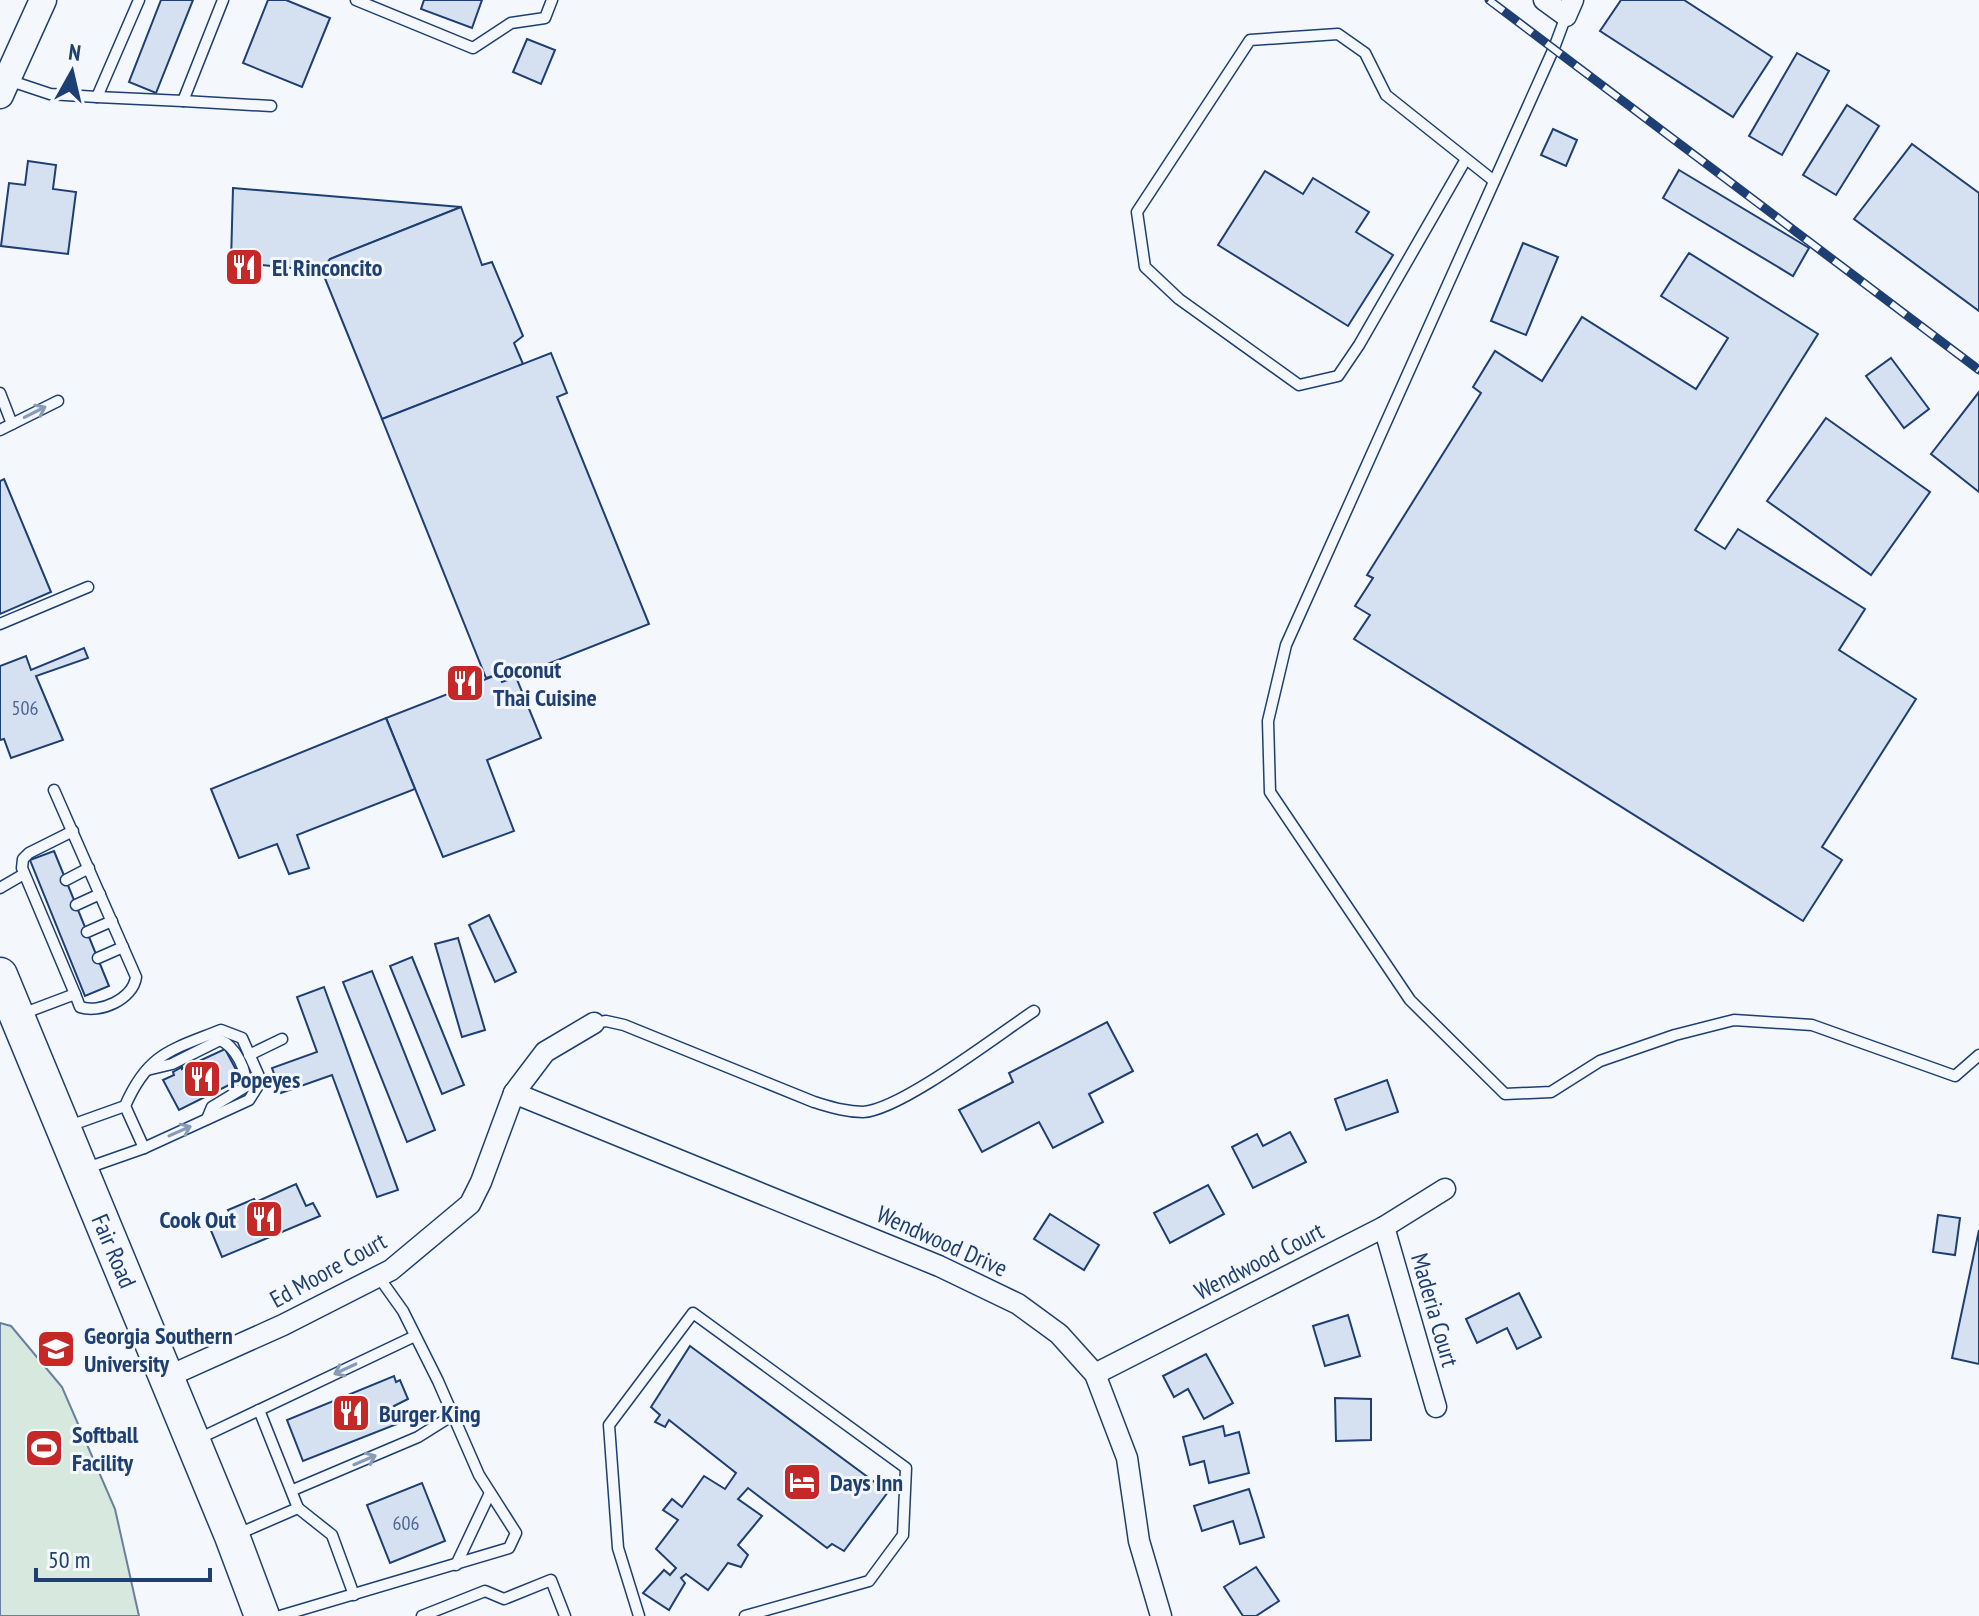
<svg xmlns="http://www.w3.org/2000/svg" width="1979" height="1616" font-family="'PT Sans Narrow',sans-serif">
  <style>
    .green { fill: #d7e8df; stroke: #687fa3; stroke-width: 2 }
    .building { fill: #d5e0f0; stroke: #1d3f73; stroke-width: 2 }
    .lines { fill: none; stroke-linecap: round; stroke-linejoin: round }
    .service-casing { stroke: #1d3f73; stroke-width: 13 }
    .minor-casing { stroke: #1d3f73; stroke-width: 23 }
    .tertiary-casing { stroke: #1d3f73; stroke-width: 29 }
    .primary-casing { stroke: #1d3f73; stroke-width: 37 }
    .service { stroke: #f4f7fb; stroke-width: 10 }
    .minor { stroke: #f4f7fb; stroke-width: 20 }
    .tertiary { stroke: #f4f7fb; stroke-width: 26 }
    .primary { stroke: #f4f7fb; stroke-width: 34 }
    .rail-casing { stroke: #1d3f73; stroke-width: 9 }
    .rail { stroke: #f4f7fb; stroke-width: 6; stroke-dasharray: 18; stroke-linecap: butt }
    .oneway { stroke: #889bb7 }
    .labels { text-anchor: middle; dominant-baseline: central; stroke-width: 6; stroke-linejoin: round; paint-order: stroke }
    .number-label { font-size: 20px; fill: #4b6792 }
    .poi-label { font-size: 24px; font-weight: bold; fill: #1d3f73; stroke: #f4f7fb; text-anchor: start }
    .street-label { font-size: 24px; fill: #1d3f73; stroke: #f4f7fb }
  </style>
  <rect width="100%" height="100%" fill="#f4f7fb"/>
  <polygon class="green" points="0,1323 11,1326 62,1387 115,1509 139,1616 0,1616"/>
  <g class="building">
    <polygon points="161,0 193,0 156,93 129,82"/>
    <polygon points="268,0 286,0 330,18 302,87 243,63"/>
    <polygon points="424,0 482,0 472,28 421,9"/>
    <polygon points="1621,0 1684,0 1772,57 1733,117 1600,31"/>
    <polygon points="527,39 555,50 541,84 513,72"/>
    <polygon points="1797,53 1829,71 1782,155 1749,136"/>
    <polygon points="1847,105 1879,126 1836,195 1803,175"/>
    <polygon points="1553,129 1577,140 1566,166 1541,155"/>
    <polygon points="1912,144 1979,193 1979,311 1854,219"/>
    <polygon points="28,161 56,165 53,189 76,192 68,254 1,246 9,183 25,185"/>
    <polygon points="1679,170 1809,248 1793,276 1663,198"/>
    <polygon points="1265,171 1303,194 1313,178 1369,212 1356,232 1393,255 1348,326 1218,245"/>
    <polygon points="233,188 461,207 330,259 322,271 231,262"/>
    <polygon points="461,207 482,265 492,262 523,336 514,343 523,364 382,419 322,271 330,259"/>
    <polygon points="1523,243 1558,257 1526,335 1491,321"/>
    <polygon points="1689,253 1818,334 1695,530 1725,549 1738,529 1865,609 1839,650 1916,699 1822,847 1842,860 1803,921 1354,639 1370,615 1355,606 1373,578 1367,575 1481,393 1473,387 1495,351 1542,381 1582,317 1696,389 1728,338 1661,296"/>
    <polygon points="551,353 567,393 557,397 649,624 502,682 499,674 486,678 382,419"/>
    <polygon points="1891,358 1929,409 1904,428 1866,376"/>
    <polygon points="1979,392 1979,492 1931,454"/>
    <polygon points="1826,418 1930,492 1871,575 1767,501"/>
    <polygon points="4,479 51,592 0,614 0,481"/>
    <polygon points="84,648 88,658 36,676 63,740 11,758 4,739 0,740 0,666 26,656 31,670"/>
    <polygon points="499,674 502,682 516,677 541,738 487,760 514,831 443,857 386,718"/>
    <polygon points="386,718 415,789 297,835 309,868 289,874 277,844 239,858 211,789"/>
    <polygon points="54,851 109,986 85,996 30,860"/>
    <polygon points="489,915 516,972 495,982 469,925"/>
    <polygon points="458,938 485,1030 462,1037 435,944"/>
    <polygon points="412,957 464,1085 442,1094 390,966"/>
    <polygon points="372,971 435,1130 407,1142 343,982"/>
    <polygon points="324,987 398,1190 377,1197 332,1075 281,1093 272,1068 317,1052 297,997"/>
    <polygon points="1107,1022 1133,1071 1089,1094 1103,1122 1053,1148 1039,1122 982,1152 959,1110 1013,1082 1009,1073"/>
    <polygon points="225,1049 241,1079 179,1110 163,1080 174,1075 173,1072 182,1067 182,1069"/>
    <polygon points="1387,1080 1398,1112 1346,1130 1335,1099"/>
    <polygon points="1290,1132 1306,1162 1253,1188 1232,1147 1257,1134 1263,1146"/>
    <polygon points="296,1184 306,1206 313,1203 320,1216 222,1257 207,1221 230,1213 228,1210 254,1199 256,1202"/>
    <polygon points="1208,1185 1224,1214 1170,1243 1154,1213"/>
    <polygon points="1050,1214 1099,1245 1084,1270 1034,1239"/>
    <polygon points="1938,1215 1960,1218 1955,1255 1933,1252"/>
    <polygon points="1979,1230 1979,1364 1952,1358"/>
    <polygon points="1519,1293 1541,1337 1517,1349 1507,1328 1477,1343 1466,1319"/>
    <polygon points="1348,1315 1360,1356 1325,1366 1313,1326"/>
    <polygon points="690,1346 888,1492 844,1551 832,1544 827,1548 748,1488 738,1499 762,1516 738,1545 748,1555 741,1567 728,1563 708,1590 686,1574 681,1578 685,1583 669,1610 643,1593 664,1570 670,1575 676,1568 656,1549 678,1520 663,1510 672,1499 682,1507 704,1476 725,1489 736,1473 669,1420 665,1427 655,1422 660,1415 651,1407"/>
    <polygon points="1206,1354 1233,1403 1204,1419 1188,1389 1174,1397 1163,1376"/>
    <polygon points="394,1376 396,1382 400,1380 408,1399 394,1406 402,1422 303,1461 287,1420"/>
    <polygon points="1335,1398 1371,1399 1371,1440 1336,1441"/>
    <polygon points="1223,1426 1225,1436 1239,1432 1249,1473 1209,1483 1204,1461 1190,1465 1183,1437"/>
    <polygon points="422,1483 445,1541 390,1563 367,1505"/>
    <polygon points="1249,1489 1264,1537 1240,1544 1233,1521 1202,1531 1194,1506"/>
    <polygon points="1256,1567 1279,1601 1256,1616 1243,1616 1224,1587"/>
  </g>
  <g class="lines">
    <defs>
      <g id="service">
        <polyline points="356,0 473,48 511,23 545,18 552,0"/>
        <polyline points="1566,16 1554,48 1286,645 1268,721 1270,792 1410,1000 1505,1094 1551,1092 1600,1061 1675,1035 1734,1020 1812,1025 1955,1076 1979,1055"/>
        <polyline points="8,80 50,94 97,97 139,0"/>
        <polyline points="97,97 183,101 223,0"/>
        <polyline points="183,101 271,106"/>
        <polyline points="1466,159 1359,345 1338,376 1299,385 1179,299 1145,267 1137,212 1250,40 1338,34 1365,53 1386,95 1494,181"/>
        <polyline points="0,393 12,424 0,430"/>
        <polyline points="12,424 58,401"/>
        <polyline points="0,624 88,587"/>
        <polyline points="73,831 29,853 23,859 22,868 75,994"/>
        <polyline points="66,880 89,868"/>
        <polyline points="0,888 24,874"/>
        <polyline points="76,905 100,894"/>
        <polyline points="87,932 112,921"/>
        <polyline points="98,958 123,947"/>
        <path d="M22 1014 75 994 80 1007C100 1014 133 999 136 977L54 790"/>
        <path d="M594 1023 606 1021 624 1025 814 1102C831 1107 846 1112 863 1112 901 1110 999 1034 1034 1011"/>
        <polyline points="249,1055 282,1039"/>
        <path d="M147 1070 172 1064 220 1040C235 1046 248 1071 245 1087L212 1107 207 1119"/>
        <polyline points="125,1106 144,1148"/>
        <path d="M69 1126 125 1106C148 1053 171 1050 221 1030L242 1038 261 1081 249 1100 144 1148 87 1168"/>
        <polyline points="196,1440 415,1336"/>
        <polyline points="293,1490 418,1437 453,1415"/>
        <polyline points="298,1508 332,1535 354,1595"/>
        <polyline points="238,1534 298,1508 259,1410"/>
        <polyline points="456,1565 490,1493"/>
        <polyline points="280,1616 509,1548 516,1533 479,1475 438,1381 403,1311 378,1276"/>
        <polyline points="422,1616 485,1591 504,1599 551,1580 565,1616"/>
        <polyline points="639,1616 618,1548 609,1425 693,1313 906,1468 903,1535 869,1581 745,1616"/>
      </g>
      <g id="minor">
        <polyline points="1544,0 1566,16 1573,0"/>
        <polyline points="514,1093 939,1266 1018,1304 1059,1334 1095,1374 1127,1458 1139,1541 1161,1616"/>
        <polyline points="1384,1227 1436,1407"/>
        <polyline points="1095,1374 1384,1227 1445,1189"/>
        <polyline points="167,1377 283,1325 391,1270 470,1204 481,1182 514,1093 545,1052 594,1023"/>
      </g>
      <polyline id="tertiary" points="0,95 43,0"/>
      <polyline id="primary" points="0,975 232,1536 262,1616"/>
    </defs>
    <use href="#service" class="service-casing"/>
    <use href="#minor" class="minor-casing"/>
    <use href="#tertiary" class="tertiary-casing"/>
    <use href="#primary" class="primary-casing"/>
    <use href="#service" class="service"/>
    <use href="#minor" class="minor"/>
    <use href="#tertiary" class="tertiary"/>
    <use href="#primary" class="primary"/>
    <defs>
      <polyline id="rail" points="1489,0 1979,370"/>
    </defs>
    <use href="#rail" class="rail-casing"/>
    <use href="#rail" class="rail"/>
  </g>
  <defs><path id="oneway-shaft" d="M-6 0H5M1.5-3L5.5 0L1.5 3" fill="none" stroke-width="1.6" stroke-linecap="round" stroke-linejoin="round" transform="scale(2)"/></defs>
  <g class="oneway">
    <use href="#oneway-shaft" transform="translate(35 412) rotate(-27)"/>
    <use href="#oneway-shaft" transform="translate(180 1131) rotate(-24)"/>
    <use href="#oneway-shaft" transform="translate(345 1369) rotate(155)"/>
    <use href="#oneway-shaft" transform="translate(365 1460) rotate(-23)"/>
  </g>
  <defs>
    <symbol id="restaurant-square" viewBox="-11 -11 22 22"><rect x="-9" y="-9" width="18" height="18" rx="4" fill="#c62828" stroke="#f4f7fb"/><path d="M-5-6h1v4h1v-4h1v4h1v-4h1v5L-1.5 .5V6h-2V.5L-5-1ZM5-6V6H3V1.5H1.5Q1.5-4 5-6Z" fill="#fff"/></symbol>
    <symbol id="university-square" viewBox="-11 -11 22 22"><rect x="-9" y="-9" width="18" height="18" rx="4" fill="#c62828" stroke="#f4f7fb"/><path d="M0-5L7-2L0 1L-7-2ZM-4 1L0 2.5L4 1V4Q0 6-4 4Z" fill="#fff"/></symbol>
    <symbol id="stadium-square" viewBox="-11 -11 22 22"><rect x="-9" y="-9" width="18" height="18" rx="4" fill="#c62828" stroke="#f4f7fb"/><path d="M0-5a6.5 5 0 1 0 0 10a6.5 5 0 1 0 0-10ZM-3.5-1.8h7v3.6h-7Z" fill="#fff"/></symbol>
    <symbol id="hotel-square" viewBox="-11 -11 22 22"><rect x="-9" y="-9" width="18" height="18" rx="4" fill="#c62828" stroke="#f4f7fb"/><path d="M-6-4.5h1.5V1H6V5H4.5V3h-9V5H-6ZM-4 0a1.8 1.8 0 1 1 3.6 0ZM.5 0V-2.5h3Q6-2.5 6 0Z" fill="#fff"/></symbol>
  </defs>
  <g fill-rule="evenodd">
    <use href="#restaurant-square" x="222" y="245" width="44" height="44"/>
    <use href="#restaurant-square" x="443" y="661" width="44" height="44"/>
    <use href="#restaurant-square" x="180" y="1057" width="44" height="44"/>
    <use href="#restaurant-square" x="242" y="1197" width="44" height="44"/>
    <use href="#university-square" x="34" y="1327" width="44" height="44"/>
    <use href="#restaurant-square" x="329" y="1391" width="44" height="44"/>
    <use href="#stadium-square" x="22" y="1426" width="44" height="44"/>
    <use href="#hotel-square" x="780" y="1460" width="44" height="44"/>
  </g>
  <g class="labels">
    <g class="number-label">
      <text x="25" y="708">506</text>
      <text x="406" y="1523">606</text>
    </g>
    <g class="poi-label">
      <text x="272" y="267">El Rinconcito</text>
      <text x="493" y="669">Coconut<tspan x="493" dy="28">Thai Cuisine</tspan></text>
      <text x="230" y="1079">Popeyes</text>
      <text x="236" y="1219" text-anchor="end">Cook Out</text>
      <text x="84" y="1335">Georgia Southern<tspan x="84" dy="28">University</tspan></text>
      <text x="379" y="1413">Burger King</text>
      <text x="72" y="1434">Softball<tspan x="72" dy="28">Facility</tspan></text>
      <text x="830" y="1482">Days Inn</text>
    </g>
    <g class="street-label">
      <text transform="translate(942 1241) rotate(24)">Wendwood Drive</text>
      <text transform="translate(114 1251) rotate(67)">Fair Road</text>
      <text transform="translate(1259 1261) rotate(-27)">Wendwood Court</text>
      <text transform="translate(328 1270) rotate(-29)">Ed Moore Court</text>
      <text transform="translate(1435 1310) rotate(74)">Maderia Court</text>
    </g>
  </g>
  <g transform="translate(72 72) rotate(8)" stroke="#f4f7fb" stroke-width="6" paint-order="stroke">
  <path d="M0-6L14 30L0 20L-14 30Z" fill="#1d3f73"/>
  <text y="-12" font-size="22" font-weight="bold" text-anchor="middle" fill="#1d3f73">N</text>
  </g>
  <path d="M36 1568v12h174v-12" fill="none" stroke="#1d3f73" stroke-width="4"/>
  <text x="48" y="1568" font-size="24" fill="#1d3f73" stroke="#f4f7fb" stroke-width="6" paint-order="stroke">50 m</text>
</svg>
